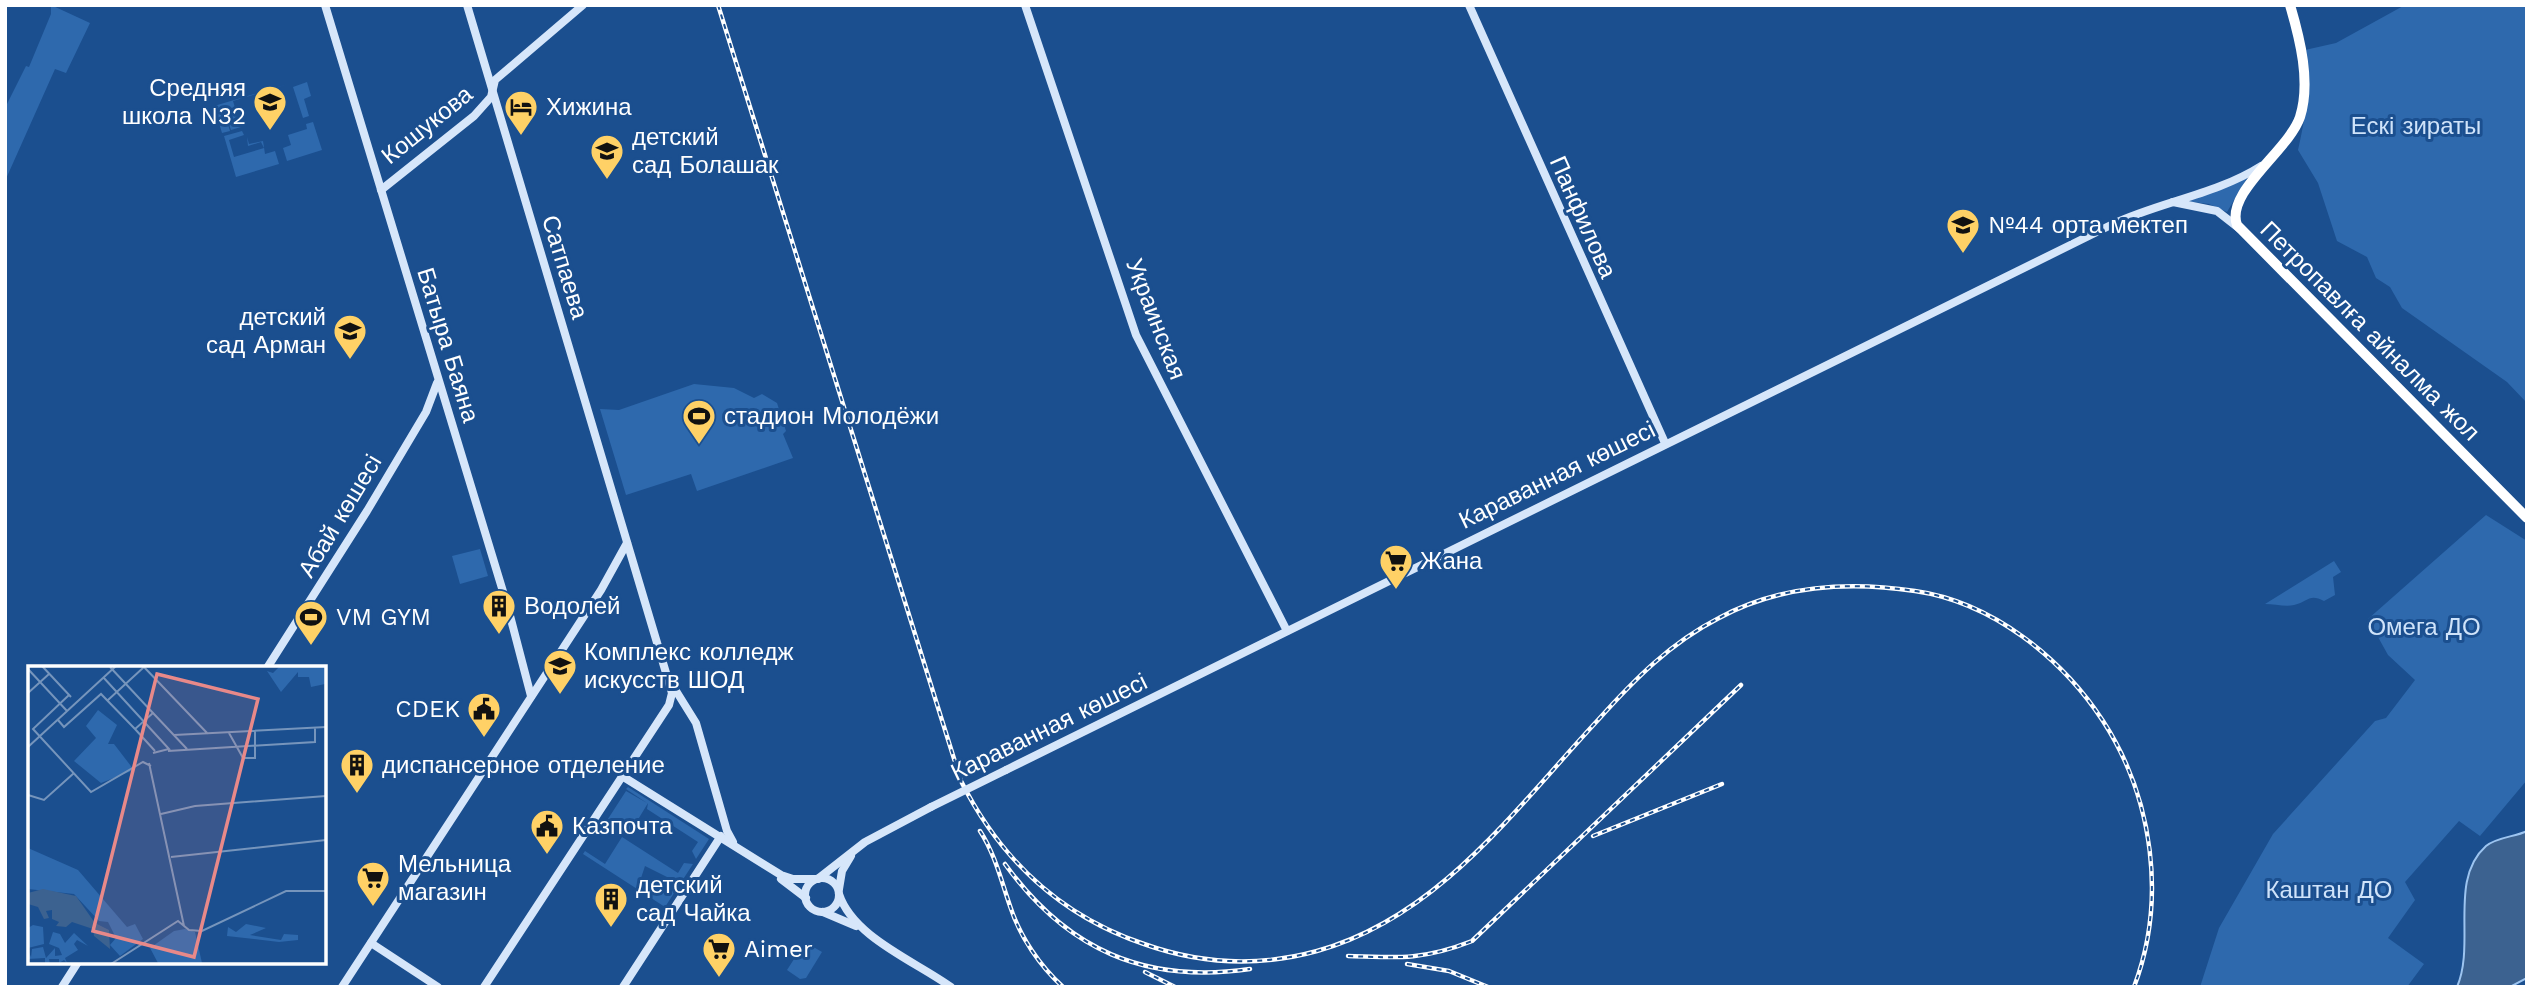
<svg xmlns="http://www.w3.org/2000/svg" width="2532" height="992" font-family="'Work Sans',sans-serif">
  <style>
    .green { fill: #2e69ad; fill-rule: evenodd }
    .water { fill: #3c6290; stroke: #9cc4f0; stroke-width: 2 }
    .lines { fill: none; stroke-linecap: round; stroke-linejoin: round }
    .secondary { stroke: #d6e6fa; stroke-width: 8 }
    .highway { stroke: #fff; stroke-width: 10 }
    .rail-casing { stroke: #fff; stroke-width: 4.5 }
    .rail { stroke: #1b4f8f; stroke-width: 2; stroke-dasharray: 5; stroke-linecap: butt }
    .secondary-bridge { stroke: #d6e6fa; stroke-width: 8 }
    .labels { text-anchor: middle; dominant-baseline: central; stroke-width: 6; stroke-linejoin: round; paint-order: stroke }
    .poi-label { font-size: 24px; fill: #fff; stroke: #1b4f8f; text-anchor: start }
    .street-label { font-size: 24px; fill: #fff; stroke: #1b4f8f }
    .park-label { font-size: 24px; fill: #cfe3fa; stroke: #1b4f8f }
    .inset-road { fill: none; stroke: #7695bc; stroke-width: 2 }
    .view { fill: #e88989; fill-opacity: 0.15; stroke: #e88989; stroke-width: 3.5 }
    .inset-edge { fill: none; stroke: #fff; stroke-width: 3.5 }
  </style>
  <rect width="100%" height="100%" fill="#1b4f8f"/>
  <g class="green">
    <polygon points="51,5 90,23 66,73 55,69 5,181 5,108 26,66 29,67 51,14"/>
    <path d="M2405 5H2527V403L2507 382 2402 308 2390 287 2376 278 2367 257 2337 241 2318 183 2298 150C2306 115 2311 85 2305 50L2336 43Z"/>
    <polygon points="307,82 311,96 304,99 309,116 303,118 293,87"/>
    <polygon points="288,84 233,101 241,127 231,130 222,105 230,131 222,133 214,106"/>
    <polygon points="313,122 322,150 287,161 283,148 291,145 288,135 307,129 306,124"/>
    <polygon points="242,131 244,135 229,140 234,157 264,148 261,142 248,146 247,137 249,144 263,141 265,154 275,151 279,164 236,177 224,136"/>
    <polygon points="2247,178 2227,212 2209,204 2185,201"/>
    <polygon points="694,384 734,388 754,398 762,394 777,403 786,431 783,434 793,458 697,491 691,474 626,495 600,409 619,410"/>
    <polygon points="2486,515 2527,541 2527,780 2480,836 2459,821 2405,882 2415,900 2388,938 2424,964 2407,987 2200,987 2219,928 2273,834 2375,721 2386,718 2415,680 2388,655 2368,619"/>
    <polygon points="480,549 488,576 460,584 452,556"/>
    <path d="M2334 561 2341 572 2333 577 2335 595 2324 601C2309 593 2308 602 2294 605 2286 607 2274 604 2265 604Z"/>
    <polygon points="628,787 709,839 696,859 692,851 698,842 647,809 648,803 628,836 606,822 626,791 647,803 626,789"/>
    <path d="M622 837 678 873 684 863 693 864 665 907 583 854 585 851 605 864ZM645 866 669 878 665 888 641 878Z"/>
    <polygon points="805,942 822,952 806,978 800,979 787,970"/>
  </g>
  <path class="water" d="M2527 831V978L2510 987H2457C2476 943 2448 880 2486 846 2497 837 2515 837 2527 831Z"/>
  <g class="lines">
    <g class="secondary">
      <polyline points="325,5 508,608 531,696"/>
      <polyline points="467,5 672,693 669,705 484,987"/>
      <polyline points="1025,5 1136,335 1287,631"/>
      <polyline points="1469,5 1665,443"/>
      <polyline points="381,190 474,116 491,97 495,80 583,5"/>
      <polyline points="2173,202 2217,211 2240,229"/>
      <polyline points="267,668 367,511 426,412 437,383"/>
      <polyline points="673,686 696,723 727,831 733,842"/>
      <path d="M1006 770 2113 224C2160 202 2217 194 2261 166"/>
      <polyline points="622,776 781,875 793,879 818,879"/>
      <polyline points="819,878 865,842 931,807"/>
      <circle cx="822" cy="895" r="17"/>
      <polyline points="781,879 806,898"/>
      <polyline points="839,889 842,871 851,856"/>
      <path d="M839 894C853 937 915 961 951 987"/>
      <polyline points="823,912 856,926"/>
      <polyline points="371,943 438,987"/>
      <polyline points="62,987 78,962"/>
      <polyline points="342,987 601,590 627,543"/>
      <polyline points="623,987 721,836"/>
    </g>
    <path class="highway" d="M2290 5C2300 39 2311 82 2300 117 2289 150 2225 192 2237 225L2527 518"/>
    <defs>
      <g id="rail">
        <path d="M718 5 961 781C1000 859 1061 916 1144 944 1200 964 1259 967 1317 951 1439 917 1515 809 1598 720 1634 680 1670 643 1719 618 1780 585 1848 581 1915 591 1992 602 2062 658 2103 721 2153 798 2167 900 2134 987"/>
        <path d="M980 831C995 854 1001 880 1010 906 1020 937 1040 966 1063 987"/>
        <polyline points="1593,836 1722,784"/>
        <path d="M1005 864C1067 950 1145 984 1250 969"/>
        <path d="M1348 956C1398 958 1424 960 1472 941L1741 685"/>
        <polyline points="1407,964 1449,971 1488,987"/>
        <polyline points="1145,972 1175,987"/>
      </g>
    </defs>
    <use href="#rail" class="rail-casing"/>
    <use href="#rail" class="rail"/>
    <polyline class="secondary-bridge" points="931,807 1006,770"/>
  </g>
  <defs>
    <symbol id="school-pin" viewBox="-11 -11 22 30"><path d="M0 17L-7.5 6A9.5 9.5 0 1 1 7.5 6Z" fill="#ffd166" stroke="#1b4f8f"/><path d="M0-5L7-2L0 1L-7-2ZM-4 1L0 2.5L4 1V4Q0 6-4 4Z" fill="#111"/></symbol>
    <symbol id="hotel-pin" viewBox="-11 -11 22 30"><path d="M0 17L-7.5 6A9.5 9.5 0 1 1 7.5 6Z" fill="#ffd166" stroke="#1b4f8f"/><path d="M-6-4.5h1.5V1H6V5H4.5V3h-9V5H-6ZM-4 0a1.8 1.8 0 1 1 3.6 0ZM.5 0V-2.5h3Q6-2.5 6 0Z" fill="#111"/></symbol>
    <symbol id="stadium-pin" viewBox="-11 -11 22 30"><path d="M0 17L-7.5 6A9.5 9.5 0 1 1 7.5 6Z" fill="#ffd166" stroke="#1b4f8f"/><path d="M0-5a6.5 5 0 1 0 0 10a6.5 5 0 1 0 0-10ZM-3.5-1.8h7v3.6h-7Z" fill="#111"/></symbol>
    <symbol id="supermarket-pin" viewBox="-11 -11 22 30"><path d="M0 17L-7.5 6A9.5 9.5 0 1 1 7.5 6Z" fill="#ffd166" stroke="#1b4f8f"/><path d="M-6-5.5h2.5l.6 2H6L4.5 2H-2.5L-4.4-4H-6ZM-1.5 3.2a1.3 1.3 0 1 0 .1 0ZM3 3.2a1.3 1.3 0 1 0 .1 0Z" fill="#111"/></symbol>
    <symbol id="building-pin" viewBox="-11 -11 22 30"><path d="M0 17L-7.5 6A9.5 9.5 0 1 1 7.5 6Z" fill="#ffd166" stroke="#1b4f8f"/><path d="M-4-6H4V6H1V3H-1V6H-4ZM-2.5-4.3h1.7v1.8h-1.7ZM.8-4.3h1.7v1.8H.8ZM-2.5-1h1.7V.8h-1.7ZM.8-1h1.7V.8H.8Z" fill="#111"/></symbol>
    <symbol id="university-pin" viewBox="-11 -11 22 30"><path d="M0 17L-7.5 6A9.5 9.5 0 1 1 7.5 6Z" fill="#ffd166" stroke="#1b4f8f"/><path d="M0-5L7-2L0 1L-7-2ZM-4 1L0 2.5L4 1V4Q0 6-4 4Z" fill="#111"/></symbol>
    <symbol id="civic-pin" viewBox="-11 -11 22 30"><path d="M0 17L-7.5 6A9.5 9.5 0 1 1 7.5 6Z" fill="#ffd166" stroke="#1b4f8f"/><path d="M-.6-6.5H3V-4.5H.6V-3L4-1V1h2V6H-6V1h2V-1L-.6-3ZM-1.2 2.5V6h2.4V2.5Z" fill="#111"/></symbol>
  </defs>
  <g fill-rule="evenodd">
    <use href="#school-pin" x="251" y="83" width="38" height="52"/>
    <use href="#hotel-pin" x="502" y="88" width="38" height="52"/>
    <use href="#school-pin" x="588" y="132" width="38" height="52"/>
    <use href="#school-pin" x="1944" y="206" width="38" height="52"/>
    <use href="#school-pin" x="331" y="312" width="38" height="52"/>
    <use href="#stadium-pin" x="680" y="397" width="38" height="52"/>
    <use href="#supermarket-pin" x="1377" y="542" width="38" height="52"/>
    <use href="#building-pin" x="480" y="587" width="38" height="52"/>
    <use href="#stadium-pin" x="292" y="598" width="38" height="52"/>
    <use href="#university-pin" x="541" y="647" width="38" height="52"/>
    <use href="#civic-pin" x="465" y="690" width="38" height="52"/>
    <use href="#building-pin" x="338" y="746" width="38" height="52"/>
    <use href="#civic-pin" x="528" y="807" width="38" height="52"/>
    <use href="#supermarket-pin" x="354" y="859" width="38" height="52"/>
    <use href="#building-pin" x="592" y="880" width="38" height="52"/>
    <use href="#supermarket-pin" x="700" y="930" width="38" height="52"/>
  </g>
  <g class="labels">
    <g class="poi-label">
      <text x="246" y="88" text-anchor="end">Средняя<tspan x="246" dy="28">школа N32</tspan></text>
      <text x="546" y="107">Хижина</text>
      <text x="632" y="137">детский<tspan x="632" dy="28">сад Болашак</tspan></text>
      <text x="1988" y="225">№44 орта мектеп</text>
      <text x="326" y="317" text-anchor="end">детский<tspan x="326" dy="28">сад Арман</tspan></text>
      <text x="724" y="416">стадион Молодёжи</text>
      <text x="1420" y="561">Жана</text>
      <text x="524" y="606">Водолей</text>
      <text x="336" y="617">VM GYM</text>
      <text x="584" y="652">Комплекс колледж<tspan x="584" dy="28">искусств ШОД</tspan></text>
      <text x="460" y="709" text-anchor="end">CDEK</text>
      <text x="382" y="765">диспансерное отделение</text>
      <text x="572" y="826">Казпочта</text>
      <text x="398" y="864">Мельница<tspan x="398" dy="28">магазин</tspan></text>
      <text x="636" y="885">детский<tspan x="636" dy="28">сад Чайка</tspan></text>
      <text x="744" y="949">Aimer</text>
    </g>
    <g class="street-label">
      <text transform="translate(427 125) rotate(-39)">Кошукова</text>
      <text transform="translate(1583 217) rotate(66)">Панфилова</text>
      <text transform="translate(565 267) rotate(73)">Сатпаева</text>
      <text transform="translate(1156 319) rotate(69)">Украинская</text>
      <text transform="translate(2370 331) rotate(45)">Петропавлға айналма жол</text>
      <text transform="translate(448 345) rotate(73)">Батыра Баяна</text>
      <text transform="translate(1557 475) rotate(-26)">Караванная көшесі</text>
      <text transform="translate(340 516) rotate(-59)">Абай көшесі</text>
      <text transform="translate(1049 727) rotate(-26)">Караванная көшесі</text>
    </g>
    <g class="park-label">
      <text x="2416" y="126">Ескі зираты</text>
      <text x="2424" y="627">Омега ДО</text>
      <text x="2329" y="890">Каштан ДО</text>
    </g>
  </g>
  <g transform="translate(28 666)">
    <rect width="298" height="298" fill="#1b4f8f"/>
    <path d="M252 0H297V18L283 21 281 11H270V6L253 26 239 5 245 7ZM70 44 89 59 80 78H86L106 104 73 117 46 95 68 72 58 60ZM0 182 50 204 99 261 107 258 115 273 92 290 82 279 88 272 80 256 71 255 46 228 0 223ZM218 258 238 262 222 269 253 274 256 268 270 269V274L251 276 199 270 200 261 208 266ZM5 259 15 261 16 278 0 282V262ZM157 263 167 266 174 297H130L122 282 146 265ZM25 266 32 268 37 277 46 267 60 280 49 274 46 278 50 284 37 292 39 297 36 294 31 297V293H21L22 298 17 297V292L0 293V284L3 291 4 283 15 281 18 292 27 282V290L34 289 31 282 21 278Z" fill="#2e69ad"/>
    <path d="M15 223 48 230 67 257 81 264 82 283 66 270 65 263 44 256 38 261 28 260 31 256 24 253V244L18 245 21 252 16 253 10 241 0 238V227Z" fill="#3c6290"/>
    <path class="inset-road" d="M14 0 43 31M115 0 180 68M82 1 125 47 107 63 127 85M0 3 39 45M75 11 141 83 125 87M0 27 21 8M41 29 5 63 63 126 115 96 123 100M80 34 116 1M125 47 159 83M30 54 36 61 73 28 107 63M201 67 215 92H227V65M146 69 298 61M0 81 88 0M140 85 287 76V62M121 97 156 260M0 129 16 134 46 107M133 148 167 140 298 130M143 191 298 174M83 298 150 255 161 264 174 265 258 225H298"/>
    <path class="view" d="M129 8 230 33 166 291 65 265Z"/>
    <rect width="298" height="298" class="inset-edge"/>
  </g>
  <rect width="2532" height="992" fill="none" stroke="#ffffff" stroke-width="14"/>
</svg>
